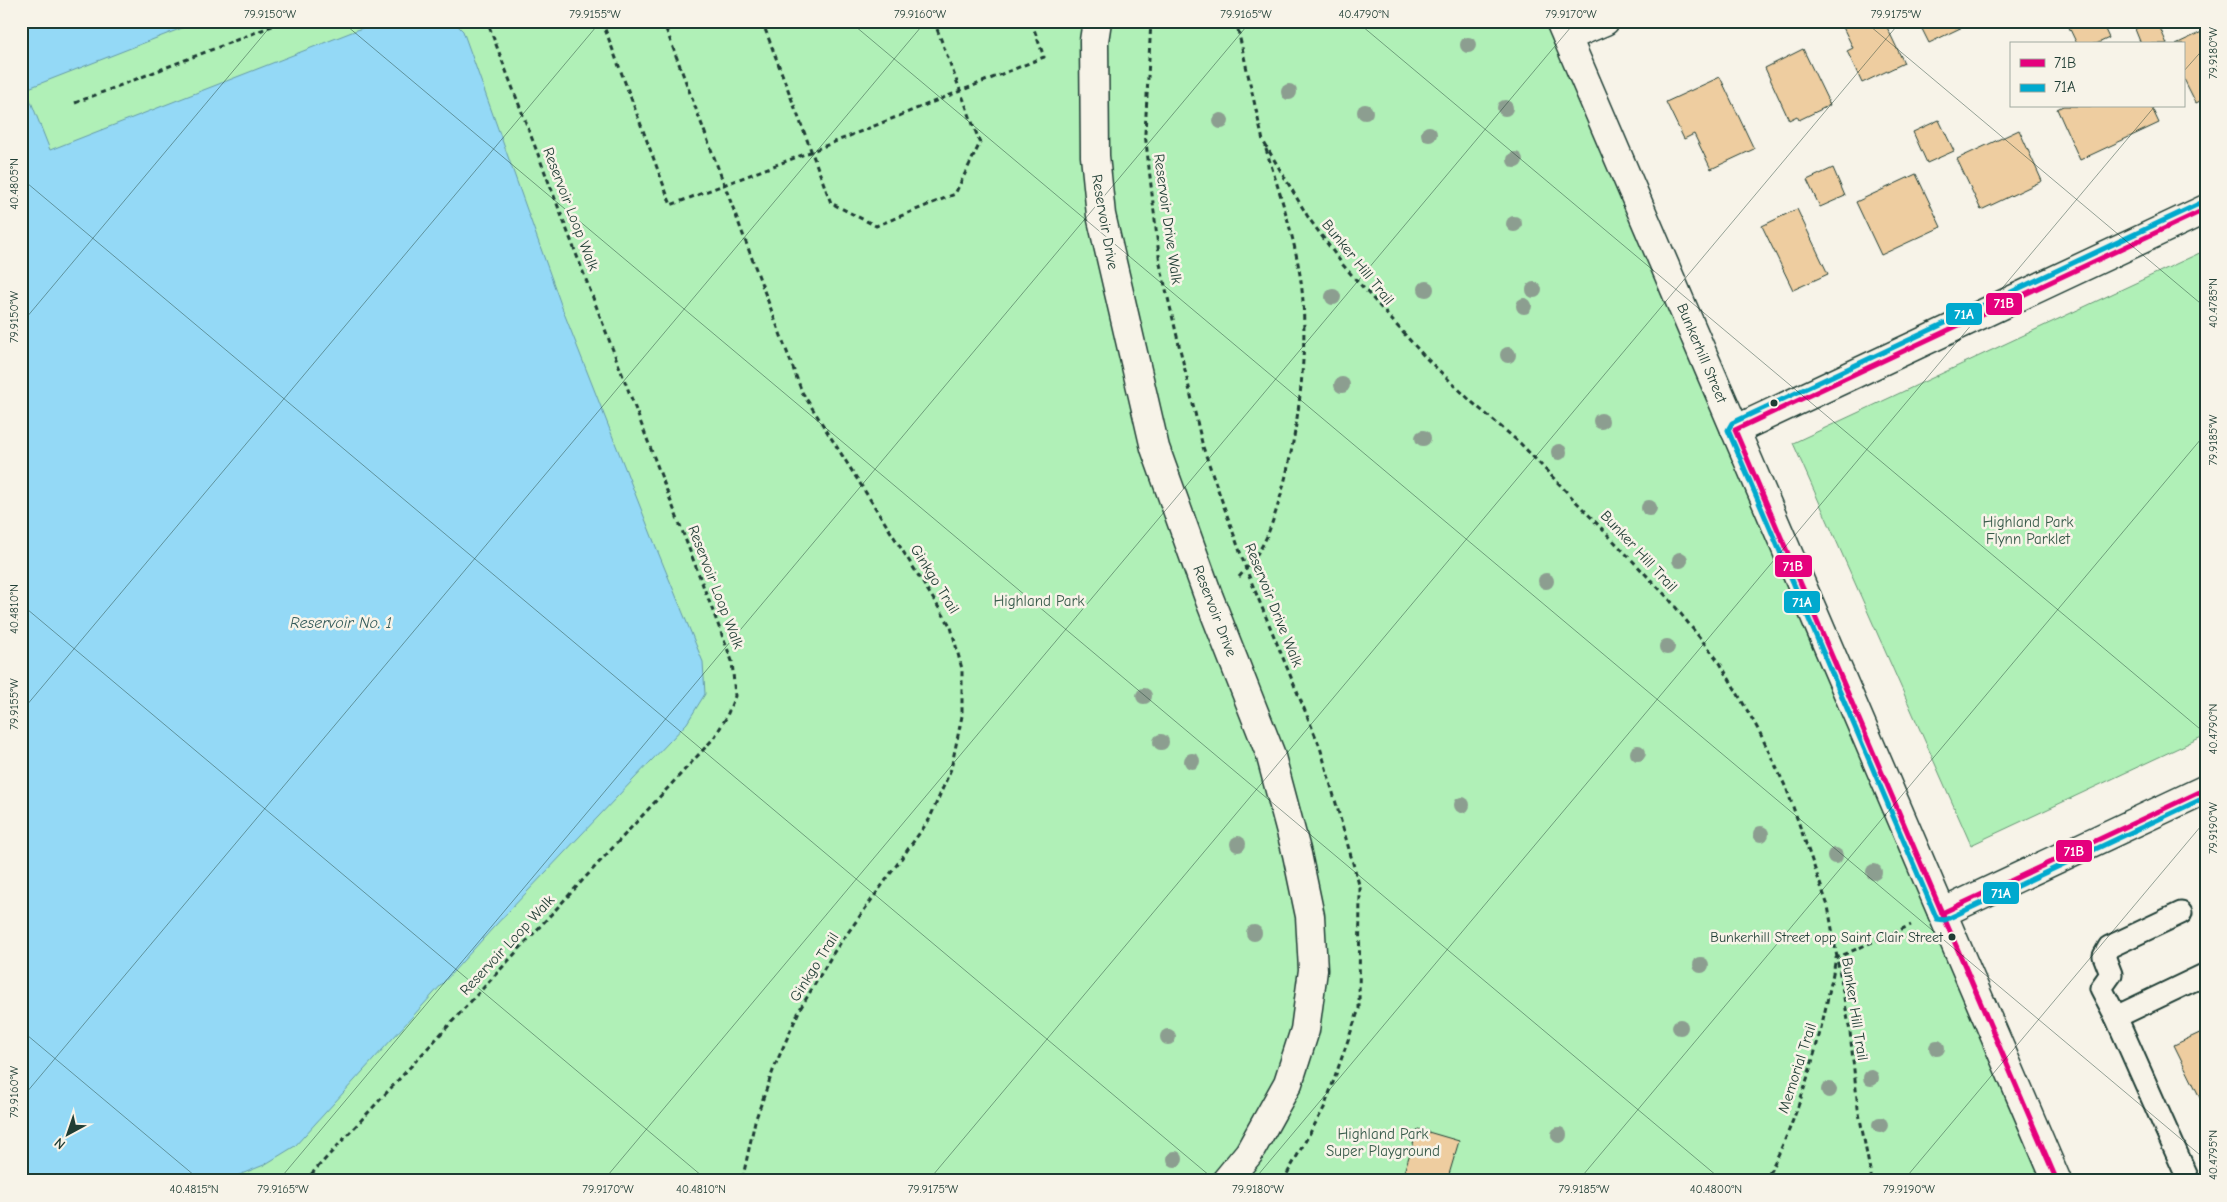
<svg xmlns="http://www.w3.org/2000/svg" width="2227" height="1202" font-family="'Comic Neue',sans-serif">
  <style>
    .green { fill: #b0f0b7; stroke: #689676 }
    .water { fill: #94d9f6; stroke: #659ba8 }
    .building { fill: #eecda0; stroke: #1f3d34 }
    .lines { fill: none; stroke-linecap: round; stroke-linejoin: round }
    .lane-casing { stroke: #1f3d34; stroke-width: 25 }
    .street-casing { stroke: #1f3d34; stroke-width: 31 }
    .secondary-casing { stroke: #1f3d34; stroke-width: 31 }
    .path { stroke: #1f3d34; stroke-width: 3; stroke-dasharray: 5 4; stroke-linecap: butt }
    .lane { stroke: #f7f3e8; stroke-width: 21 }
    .street { stroke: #f7f3e8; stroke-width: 28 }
    .secondary { stroke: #f7f3e8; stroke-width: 28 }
    .bus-1-casing { stroke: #f7f3e8; stroke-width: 9 }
    .bus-2-casing { stroke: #f7f3e8; stroke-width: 9 }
    .bus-1 { stroke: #e5007d; stroke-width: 5 }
    .bus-2 { stroke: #00a9ce; stroke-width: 5 }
    .tree { fill: #8c9e90 }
    .ticks { fill: none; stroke: #1f3d34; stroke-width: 1; stroke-opacity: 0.45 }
    .bus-dot { fill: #1f3d34; stroke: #f7f3e8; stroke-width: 2 }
    .labels { text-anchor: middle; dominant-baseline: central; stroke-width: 5; stroke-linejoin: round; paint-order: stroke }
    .bus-label { font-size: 14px; fill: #1f3d34; stroke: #f7f3e8; text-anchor: end }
    .street-label { font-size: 15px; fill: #1f3d34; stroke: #f7f3e8 }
    .park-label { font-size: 15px; fill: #355848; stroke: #f7f3e8 }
    .water-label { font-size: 16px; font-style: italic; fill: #365c5b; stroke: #f7f3e8 }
    .line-badge { stroke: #f7f3e8; stroke-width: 2 }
    .badge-label { font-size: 14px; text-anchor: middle; font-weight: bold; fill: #fff }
    .neatline { fill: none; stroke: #1f3d34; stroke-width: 2 }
    .ticks-label { font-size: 12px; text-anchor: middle; fill: #1f3d34 }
  </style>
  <rect width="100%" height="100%" fill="#f7f3e8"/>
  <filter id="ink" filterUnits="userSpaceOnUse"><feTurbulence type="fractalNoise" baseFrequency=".02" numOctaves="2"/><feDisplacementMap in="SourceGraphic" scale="10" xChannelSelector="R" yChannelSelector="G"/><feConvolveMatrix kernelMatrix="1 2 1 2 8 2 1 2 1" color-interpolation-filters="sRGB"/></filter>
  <g filter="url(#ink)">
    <g class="green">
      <polygon points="21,21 1560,21 2057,1181 21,1181"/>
      <polygon points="2206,250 2206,735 1971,845 1793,443"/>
    </g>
    <polygon class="water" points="21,21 200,21 26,89 50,150 380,21 453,21 463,31 564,313 658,552 703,662 705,694 687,723 492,929 295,1146 264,1165 224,1181 21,1181"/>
    <g class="building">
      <polygon points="1844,21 1884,21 1904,63 1862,83 1847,51 1853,48 1841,23"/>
      <polygon points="1918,21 1975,21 1929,43"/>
      <polygon points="2066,21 2101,21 2109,38 2096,44 2077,44"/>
      <polygon points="2153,21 2157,21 2167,44 2141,44 2135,29"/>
      <polygon points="2206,30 2206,98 2196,103 2183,77 2183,44 2176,44"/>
      <polygon points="1803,49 1830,105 1799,120 1797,116 1789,120 1765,68"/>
      <polygon points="1720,77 1754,149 1711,169 1694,134 1684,139 1666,102"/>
      <polygon points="2063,106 2151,106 2159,123 2080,160 2057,109"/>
      <polygon points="1939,120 1954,151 1927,163 1913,132"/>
      <polygon points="2019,130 2042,181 1981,210 1957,159"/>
      <polygon points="1833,168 1845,196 1820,207 1807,180"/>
      <polygon points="1916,174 1941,227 1881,255 1856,202"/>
      <polygon points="1797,209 1828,274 1793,290 1762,226"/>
      <polygon points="2206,1030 2206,1110 2174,1045"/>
      <polygon points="1418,1129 1459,1141 1447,1181 1401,1181"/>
    </g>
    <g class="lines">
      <defs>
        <g id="lane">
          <polyline points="2181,913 2109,947 2104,956 2111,974 2101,988 2116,1017 2189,1181"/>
          <polyline points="2116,1017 2206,974"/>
        </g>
        <g id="street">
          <polyline points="1097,21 1094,41 1095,156 1101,215 1155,448 1209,598 1270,753 1297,854 1310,916 1313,970 1305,1030 1288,1083 1249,1153 1226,1181"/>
          <polyline points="1567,37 1605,21"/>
          <polyline points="1735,430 2206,209"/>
          <polyline points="1942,913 2206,789"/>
        </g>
        <polyline id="secondary" points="1560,21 2057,1181"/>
      </defs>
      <use href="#lane" class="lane-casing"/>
      <use href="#street" class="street-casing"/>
      <use href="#secondary" class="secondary-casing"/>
      <g class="path">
        <polyline points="602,21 671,205 810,152 1044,57 1031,21"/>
        <polyline points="663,21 802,392 951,627 962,669 962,716 951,769 929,820 834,952 800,1009 774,1068 755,1121 742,1181"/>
        <polyline points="762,21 831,203 876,226 955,194 980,143 934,21"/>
        <polyline points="1151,21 1145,133 1160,264 1203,447 1246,569 1320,747 1360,888 1359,1009 1324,1108 1283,1181"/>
        <polyline points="1236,21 1263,141 1308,217 1343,265 1424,356 1473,403 1520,443 1669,599 1720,663 1759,731 1787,790 1828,906 1850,1032 1858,1108 1872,1181"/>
        <polyline points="75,103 285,21"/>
        <path d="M1239 577C1250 564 1260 552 1267 536 1295 468 1312 348 1300 275 1293 231 1278 188 1265 146"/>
        <polyline points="305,1181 714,738 726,718 735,696 732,661 487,21"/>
        <path d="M1765 1181C1803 1111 1821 1035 1836 958L1911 925"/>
      </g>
      <use href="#lane" class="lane"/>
      <use href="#street" class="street"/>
      <use href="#secondary" class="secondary"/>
      <defs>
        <g id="bus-1">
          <polyline points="1942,913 2206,789"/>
          <polyline points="2057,1181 1735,430 2206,209"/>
        </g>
        <polyline id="bus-2" points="2203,202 1732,423 1728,430 1937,919 1945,920 2206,797"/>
      </defs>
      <use href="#bus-1" class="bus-1-casing"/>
      <use href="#bus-2" class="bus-2-casing"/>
      <use href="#bus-1" class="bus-1"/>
      <use href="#bus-2" class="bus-2"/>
    </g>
    <g class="tree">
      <circle cx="1468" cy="45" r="8"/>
      <circle cx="1289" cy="92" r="8"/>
      <circle cx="1505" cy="108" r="8"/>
      <circle cx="1365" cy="112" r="8"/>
      <circle cx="1221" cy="121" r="8"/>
      <circle cx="1429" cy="134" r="8"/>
      <circle cx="1515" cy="160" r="8"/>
      <circle cx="1514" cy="224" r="8"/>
      <circle cx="1426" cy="289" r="8"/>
      <circle cx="1534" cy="290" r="8"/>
      <circle cx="1333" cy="297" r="8"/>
      <circle cx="1524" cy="306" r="8"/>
      <circle cx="1508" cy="355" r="8"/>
      <circle cx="1342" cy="385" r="8"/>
      <circle cx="1601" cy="421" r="8"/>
      <circle cx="1423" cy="438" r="8"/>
      <circle cx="1559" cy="452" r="8"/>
      <circle cx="1649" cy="508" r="8"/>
      <circle cx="1680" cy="560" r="8"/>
      <circle cx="1546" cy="581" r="8"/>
      <circle cx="1667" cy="647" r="8"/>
      <circle cx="1144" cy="696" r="8"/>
      <circle cx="1161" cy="742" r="8"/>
      <circle cx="1638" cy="753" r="8"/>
      <circle cx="1192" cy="761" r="8"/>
      <circle cx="1462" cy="805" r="8"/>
      <circle cx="1761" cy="834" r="8"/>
      <circle cx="1238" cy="844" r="8"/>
      <circle cx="1835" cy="856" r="8"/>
      <circle cx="1874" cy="872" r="8"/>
      <circle cx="1254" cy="933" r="8"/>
      <circle cx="1701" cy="965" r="8"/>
      <circle cx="1680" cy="1027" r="8"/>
      <circle cx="1168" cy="1037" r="8"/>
      <circle cx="1937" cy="1048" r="8"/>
      <circle cx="1871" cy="1078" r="8"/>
      <circle cx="1829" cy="1090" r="8"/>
      <circle cx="1880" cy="1125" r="8"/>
      <circle cx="1559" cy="1135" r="8"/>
      <circle cx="1175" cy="1159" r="8"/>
    </g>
  </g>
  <path class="ticks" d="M341 21 1723 1181M849 21 2206 1160M1356 21 2206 734M1864 21 2206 308M2183 72 2206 46M21 178 1216 1181M21 324 275 21M21 604 708 1181M21 712 601 21M21 1030 201 1181M21 1099 926 21M278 1181 1251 21M603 1181 1576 21M928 1181 1901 21M1253 1181 2155 106M1578 1181 2206 433M1903 1181 2206 820"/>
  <g class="bus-dot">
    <circle cx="1774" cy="403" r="4.5"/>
    <circle cx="1952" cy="937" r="4.5"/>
  </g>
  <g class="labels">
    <g class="bus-label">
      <text x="1943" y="937">Bunkerhill Street opp Saint Clair Street</text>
    </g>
    <g class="street-label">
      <text transform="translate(571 209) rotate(69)">Reservoir Loop Walk</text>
      <text transform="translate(1168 219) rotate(82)">Reservoir Drive Walk</text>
      <text transform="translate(1105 222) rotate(80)">Reservoir Drive</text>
      <text transform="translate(1358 262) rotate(51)">Bunker Hill Trail</text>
      <text transform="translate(1702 353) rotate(67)">Bunkerhill Street</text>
      <text transform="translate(1639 551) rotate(47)">Bunker Hill Trail</text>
      <text transform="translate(935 579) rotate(58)">Ginkgo Trail</text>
      <text transform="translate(716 587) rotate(69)">Reservoir Loop Walk</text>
      <text transform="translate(1274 605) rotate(68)">Reservoir Drive Walk</text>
      <text transform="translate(1215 611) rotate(69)">Reservoir Drive</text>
      <text transform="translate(507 945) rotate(-47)">Reservoir Loop Walk</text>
      <text transform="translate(814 967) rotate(-58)">Ginkgo Trail</text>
      <text transform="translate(1855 1009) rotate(81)">Bunker Hill Trail</text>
      <text transform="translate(1797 1068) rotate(-72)">Memorial Trail</text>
    </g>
    <g class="park-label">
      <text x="2028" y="522">Highland Park<tspan x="2028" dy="17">Flynn Parklet</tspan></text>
      <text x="1039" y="601">Highland Park</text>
      <text x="1383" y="1134">Highland Park<tspan x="1383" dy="17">Super Playground</tspan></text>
    </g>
    <g class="water-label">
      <text x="341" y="623">Reservoir No. 1</text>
    </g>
  </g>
  <g class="line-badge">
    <rect x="1985" y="292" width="38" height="24" rx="5" fill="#e5007d"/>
    <rect x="1945" y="302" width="38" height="24" rx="5" fill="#00a9ce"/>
    <rect x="1774" y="554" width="39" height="24" rx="5" fill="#e5007d"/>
    <rect x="1783" y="590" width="38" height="24" rx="5" fill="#00a9ce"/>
    <rect x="2055" y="839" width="38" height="24" rx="5" fill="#e5007d"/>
    <rect x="1982" y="881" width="38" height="24" rx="5" fill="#00a9ce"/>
  </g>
  <g class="badge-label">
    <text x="2004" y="308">71B</text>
    <text x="1964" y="319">71A</text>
    <text x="1793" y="571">71B</text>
    <text x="1802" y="607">71A</text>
    <text x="2074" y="856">71B</text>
    <text x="2001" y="898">71A</text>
  </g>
  <rect width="2227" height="1202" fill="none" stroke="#f7f3e8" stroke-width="55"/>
  <rect x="2010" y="42" width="175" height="65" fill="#f7f3e8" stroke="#a1aaa0"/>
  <rect x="2020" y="59" width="25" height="8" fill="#e5007d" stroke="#a1aaa0"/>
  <text x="2054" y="68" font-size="15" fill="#1f3d34">71B</text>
  <rect x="2020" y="84" width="25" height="8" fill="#00a9ce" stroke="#a1aaa0"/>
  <text x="2054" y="92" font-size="15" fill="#1f3d34">71A</text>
  <g transform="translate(68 1134) rotate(220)" stroke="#f7f3e8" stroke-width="4" paint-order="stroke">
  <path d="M0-4L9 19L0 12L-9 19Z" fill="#1f3d34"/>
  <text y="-8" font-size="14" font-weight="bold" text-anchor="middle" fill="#1f3d34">N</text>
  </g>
  <rect x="28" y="28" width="2172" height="1146" class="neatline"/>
  <g class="ticks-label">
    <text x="270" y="18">79.9150°W</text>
    <text x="595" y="18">79.9155°W</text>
    <text x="920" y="18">79.9160°W</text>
    <text x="1246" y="18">79.9165°W</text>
    <text x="1364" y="18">40.4790°N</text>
    <text x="1571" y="18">79.9170°W</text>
    <text x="1896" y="18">79.9175°W</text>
    <text transform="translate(2213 53) rotate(-90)" y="4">79.9180°W</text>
    <text transform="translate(14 184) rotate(-90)" y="4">40.4805°N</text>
    <text transform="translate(2213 303) rotate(-90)" y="4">40.4785°N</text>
    <text transform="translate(14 317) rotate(-90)" y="4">79.9150°W</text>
    <text transform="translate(2213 440) rotate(-90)" y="4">79.9185°W</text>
    <text transform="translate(14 609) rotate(-90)" y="4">40.4810°N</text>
    <text transform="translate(14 704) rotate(-90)" y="4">79.9155°W</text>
    <text transform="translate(2213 729) rotate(-90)" y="4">40.4790°N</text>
    <text transform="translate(2213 828) rotate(-90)" y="4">79.9190°W</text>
    <text transform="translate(14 1092) rotate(-90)" y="4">79.9160°W</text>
    <text transform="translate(2213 1155) rotate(-90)" y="4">40.4795°N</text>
    <text x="194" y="1193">40.4815°N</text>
    <text x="283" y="1193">79.9165°W</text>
    <text x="608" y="1193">79.9170°W</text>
    <text x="701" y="1193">40.4810°N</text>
    <text x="933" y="1193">79.9175°W</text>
    <text x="1258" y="1193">79.9180°W</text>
    <text x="1584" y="1193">79.9185°W</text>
    <text x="1716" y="1193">40.4800°N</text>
    <text x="1909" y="1193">79.9190°W</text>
  </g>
</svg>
